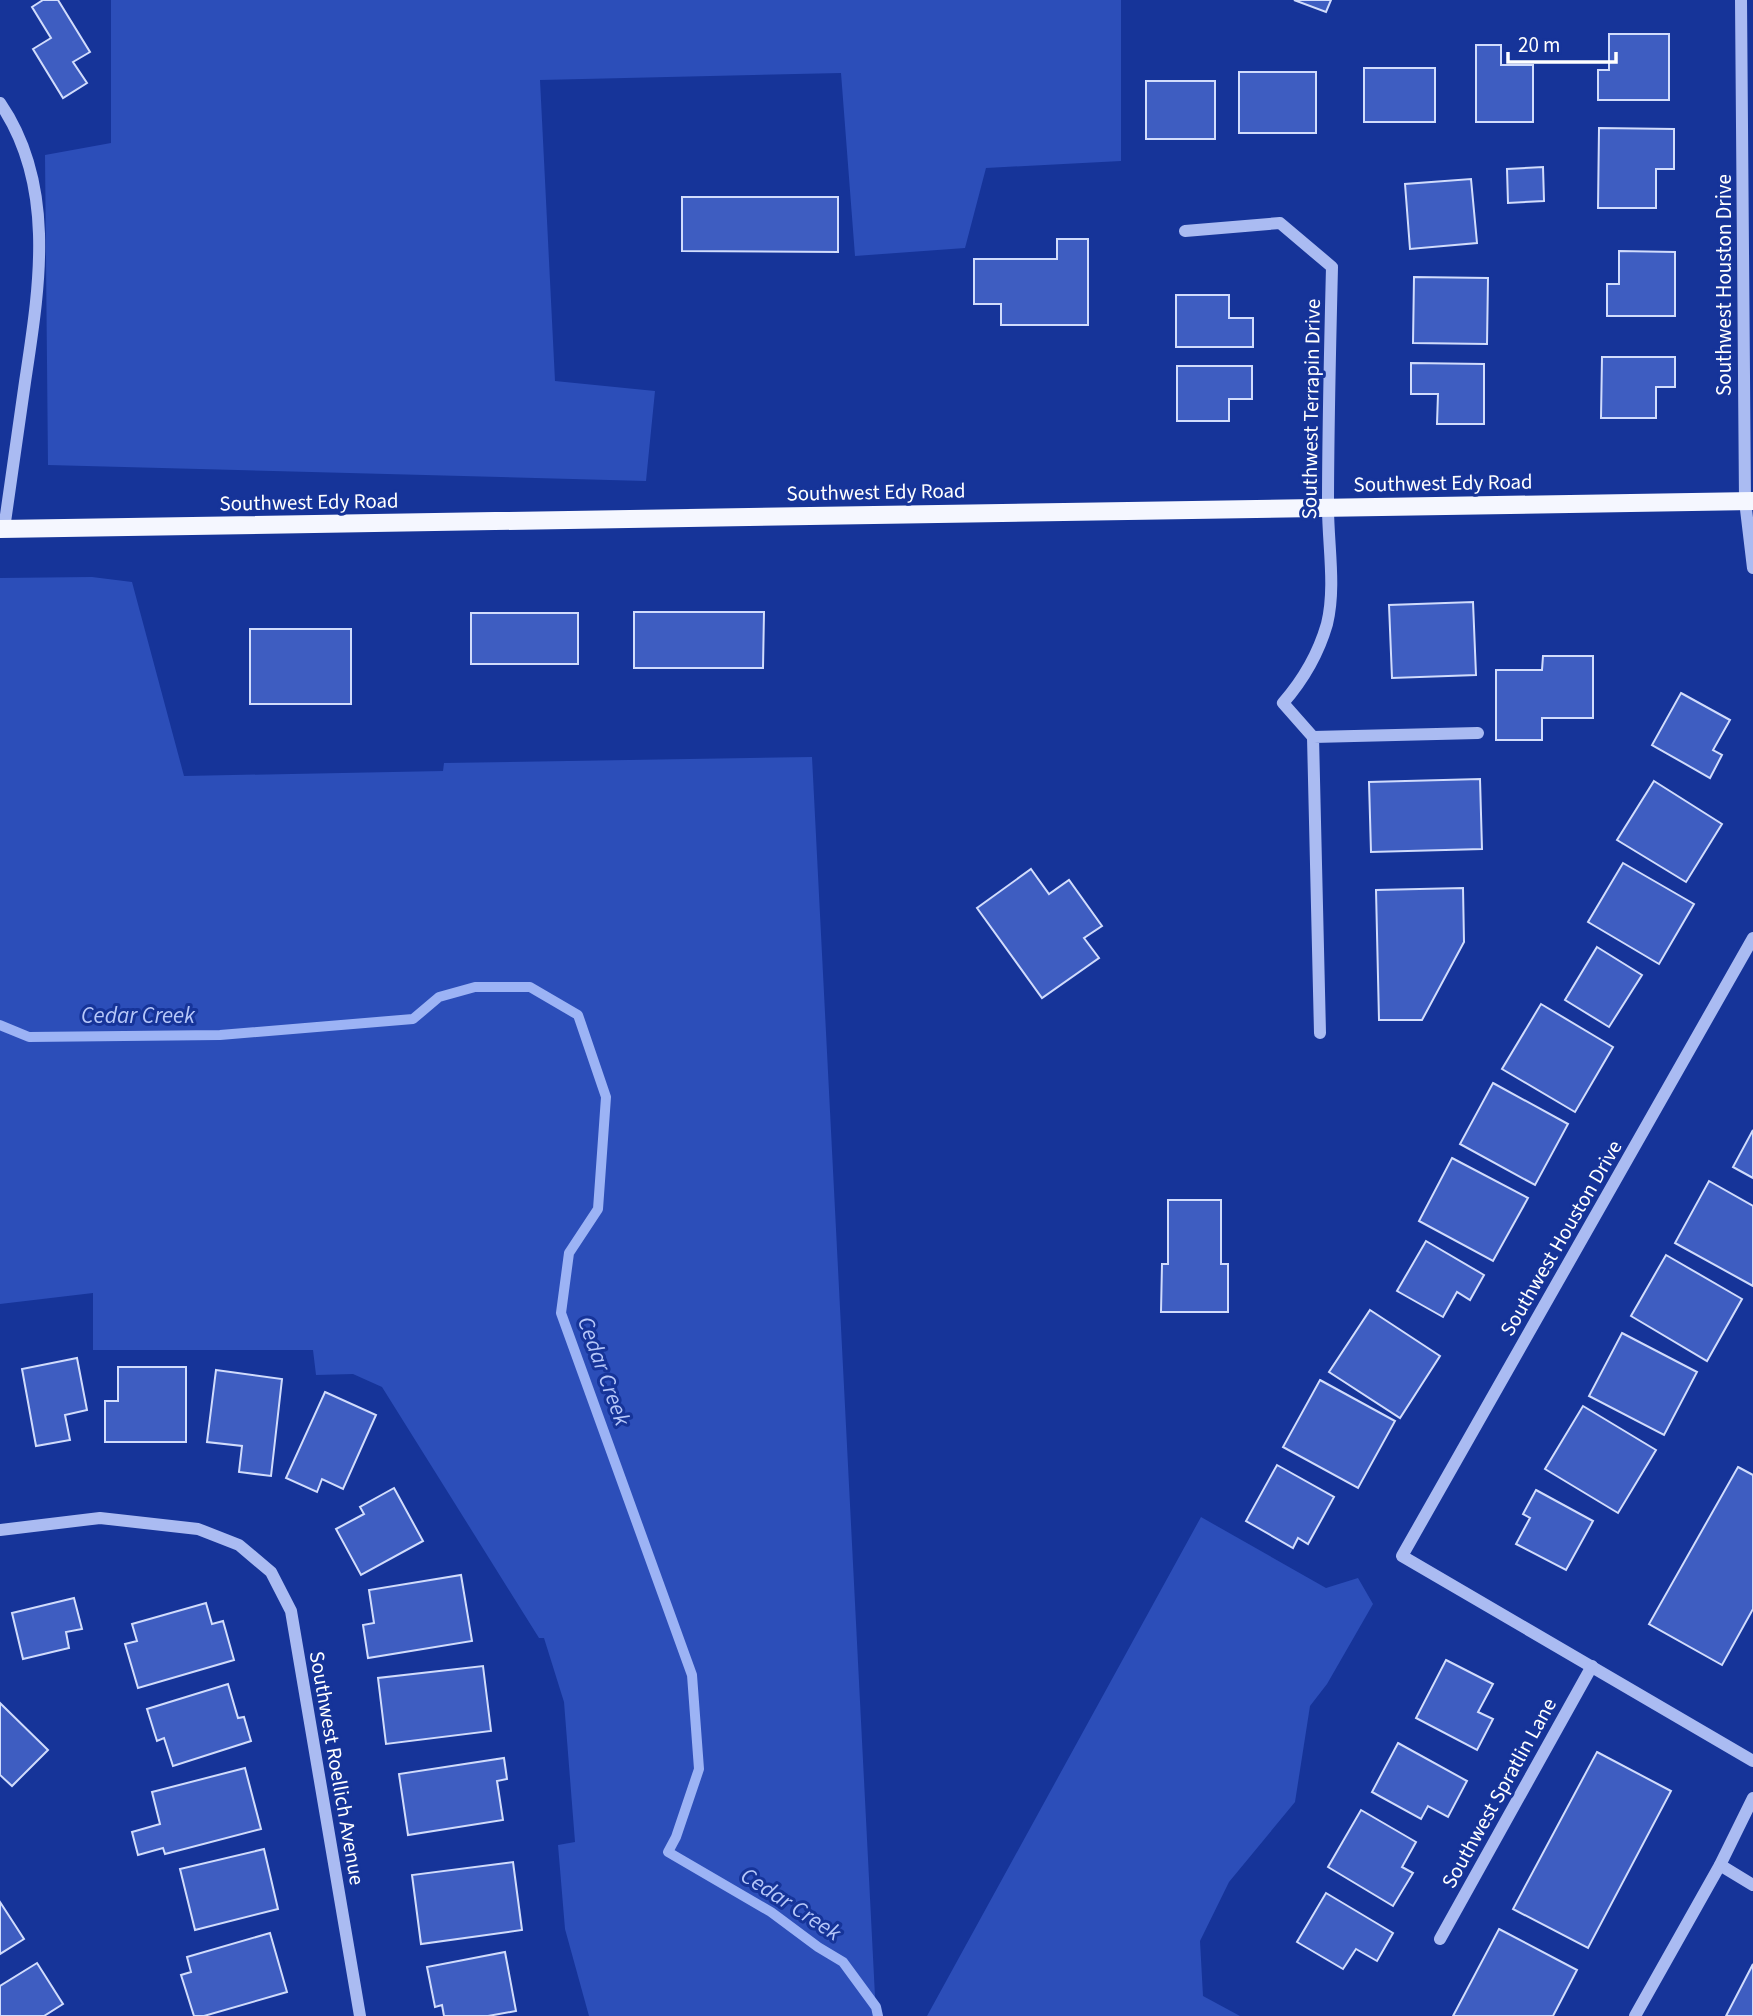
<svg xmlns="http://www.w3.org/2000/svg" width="1753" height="2016" font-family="'Source Sans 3',sans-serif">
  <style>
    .green { fill: #2c4eb9 }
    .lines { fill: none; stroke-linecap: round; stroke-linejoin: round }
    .stream { stroke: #9cb3f5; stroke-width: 10 }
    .building { fill: #3e5dc1; stroke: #d1dcfc; stroke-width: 2 }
    .minor { stroke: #aabbf2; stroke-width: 12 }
    .major { stroke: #f5f7ff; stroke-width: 18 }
    .labels { text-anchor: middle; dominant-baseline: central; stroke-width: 6; stroke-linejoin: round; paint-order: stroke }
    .street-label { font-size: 21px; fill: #fff; stroke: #163499 }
    .water-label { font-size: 23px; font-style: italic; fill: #b6c7f9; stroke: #163499 }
  </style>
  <rect width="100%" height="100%" fill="#163499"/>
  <g class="green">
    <polygon points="111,0 1121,0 1121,161 986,168 965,248 855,256 841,73 540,80 555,381 655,391 646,481 48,465 45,155 111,143"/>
    <polygon points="92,577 132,582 184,776 443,771 444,763 812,757 876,2016 589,2016 565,1929 558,1845 575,1842 564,1702 544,1638 539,1638 382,1387 353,1374 316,1375 313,1350 93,1350 93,1293 0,1304 0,578"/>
    <polygon points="1201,1517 1326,1588 1358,1578 1373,1604 1327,1684 1310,1706 1295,1802 1229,1882 1200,1941 1203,1996 1240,2016 927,2016"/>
  </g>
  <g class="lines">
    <polyline class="stream" points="0,1025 29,1037 220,1035 413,1019 439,997 475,987 530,987 578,1015 606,1097 598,1209 569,1253 561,1313 692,1675 699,1769 676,1837 668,1852 771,1912 818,1947 843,1962 876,2007 878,2016"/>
  </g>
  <g class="building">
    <polygon points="43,0 58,0 90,52 73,62 87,83 63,98 33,49 51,38 32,7"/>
    <polygon points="1294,0 1331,0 1326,12"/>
    <polygon points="1609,34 1669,34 1669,100 1598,100 1598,70 1609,70"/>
    <polygon points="1476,45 1501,45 1501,65 1533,65 1533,122 1476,122"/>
    <rect x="1364" y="68" width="71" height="54"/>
    <rect x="1239" y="72" width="77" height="61"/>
    <rect x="1146" y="81" width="69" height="58"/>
    <polygon points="1599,128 1674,129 1674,169 1656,169 1656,208 1598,208"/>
    <polygon points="1543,167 1544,201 1508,203 1507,169"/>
    <polygon points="1471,179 1477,243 1410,249 1405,184"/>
    <polygon points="682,197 838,197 838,252 682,251"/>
    <polygon points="1057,239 1088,239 1088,325 1001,325 1001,304 974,304 974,259 1057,259"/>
    <polygon points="1619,251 1675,252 1675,316 1607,316 1607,284 1619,284"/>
    <polygon points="1414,277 1488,278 1487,344 1413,343"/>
    <polygon points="1176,295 1229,295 1229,318 1253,318 1253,347 1176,347"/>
    <polygon points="1602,357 1675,357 1675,387 1656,387 1656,418 1601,418"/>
    <polygon points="1411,363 1484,364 1484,424 1437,424 1438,394 1411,394"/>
    <polygon points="1177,366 1252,366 1252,399 1229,399 1229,421 1177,421"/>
    <polygon points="1473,602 1476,675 1392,678 1389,605"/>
    <polygon points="634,612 764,612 763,668 634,668"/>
    <rect x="471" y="613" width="107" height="51"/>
    <rect x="250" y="629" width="101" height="75"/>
    <polygon points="1543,656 1593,656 1593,718 1542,718 1542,740 1496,740 1496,670 1542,670"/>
    <polygon points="1681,693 1730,720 1713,750 1722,755 1710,778 1652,745"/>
    <polygon points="1480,779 1482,849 1371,852 1369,782"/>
    <polygon points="1654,781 1722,824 1686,882 1617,840"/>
    <polygon points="1623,863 1694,904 1659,964 1588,922"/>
    <polygon points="1031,869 1049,894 1069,880 1102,926 1084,938 1099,958 1042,998 977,908"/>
    <polygon points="1463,888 1464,942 1422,1020 1379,1020 1376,890"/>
    <polygon points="1597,947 1642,975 1609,1027 1565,1000"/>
    <polygon points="1541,1004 1613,1047 1575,1112 1502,1069"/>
    <polygon points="1493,1083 1568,1124 1535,1185 1460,1144"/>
    <polygon points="1753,1130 1753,1178 1733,1167"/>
    <polygon points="1452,1158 1528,1198 1493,1261 1419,1221"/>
    <polygon points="1709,1181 1753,1206 1753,1286 1675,1243"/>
    <polygon points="1168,1200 1221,1200 1221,1264 1228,1264 1228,1312 1161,1312 1162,1264 1168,1264"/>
    <polygon points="1426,1241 1484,1275 1470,1300 1457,1292 1443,1317 1397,1291"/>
    <polygon points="1666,1255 1742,1299 1707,1361 1631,1316"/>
    <polygon points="1370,1310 1440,1356 1400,1418 1329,1372"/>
    <polygon points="1622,1333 1697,1372 1664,1435 1589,1396"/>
    <polygon points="77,1358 87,1410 65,1415 70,1440 36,1446 22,1369"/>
    <polygon points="118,1367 186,1367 186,1442 105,1442 105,1401 118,1401"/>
    <polygon points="216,1370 282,1379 271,1476 239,1472 242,1446 207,1442"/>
    <polygon points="1320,1380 1395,1421 1358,1488 1283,1447"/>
    <polygon points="325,1392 376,1415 343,1489 322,1479 317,1492 286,1478"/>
    <polygon points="1583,1406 1656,1450 1618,1513 1545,1469"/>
    <polygon points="1277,1465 1334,1497 1308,1544 1298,1538 1293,1548 1246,1521"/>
    <polygon points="1738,1467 1753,1475 1753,1609 1722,1665 1649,1624"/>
    <polygon points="394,1488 423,1541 361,1575 336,1529 364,1514 360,1507"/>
    <polygon points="1536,1490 1593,1521 1566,1570 1516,1544 1530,1518 1523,1514"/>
    <polygon points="461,1575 472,1641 368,1658 363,1625 374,1623 369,1590"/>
    <polygon points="74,1598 82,1629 66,1632 69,1648 23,1659 12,1613"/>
    <polygon points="206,1603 212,1624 223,1621 234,1660 138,1688 125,1644 137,1641 132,1624"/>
    <polygon points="1446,1660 1493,1684 1478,1712 1493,1719 1477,1750 1416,1718"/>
    <polygon points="483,1666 491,1731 386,1744 378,1678"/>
    <polygon points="228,1684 238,1718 244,1717 251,1741 173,1766 164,1738 157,1741 147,1709"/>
    <polygon points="0,1703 48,1750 12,1786 0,1775"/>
    <polygon points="1398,1743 1467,1781 1448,1817 1428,1806 1421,1819 1372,1792"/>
    <polygon points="1597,1752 1671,1791 1588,1948 1513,1909"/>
    <polygon points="504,1758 507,1779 497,1781 503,1820 408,1835 399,1774"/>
    <polygon points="245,1768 261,1829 165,1854 163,1848 138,1855 132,1832 160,1824 152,1792"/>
    <polygon points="1361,1810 1416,1842 1402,1867 1413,1873 1393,1906 1328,1867"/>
    <polygon points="264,1849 278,1909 195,1930 180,1869"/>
    <polygon points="513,1862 522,1930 421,1944 412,1875"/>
    <polygon points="1326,1893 1393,1933 1377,1961 1356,1949 1343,1969 1297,1942"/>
    <polygon points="0,1902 24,1939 0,1954"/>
    <polygon points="1499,1929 1577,1970 1553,2016 1453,2016"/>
    <polygon points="270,1933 287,1992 204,2016 194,2016 181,1975 191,1972 187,1957"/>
    <polygon points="505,1952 516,2011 488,2016 444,2016 442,2005 435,2007 427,1967"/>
    <polygon points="37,1963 63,2004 44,2016 0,2016 0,1986"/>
    <polygon points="1753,1964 1753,2016 1726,2016"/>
  </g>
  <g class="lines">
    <g class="minor">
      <polyline points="1741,0 1745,501 1753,568"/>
      <path d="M0 103C57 186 39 289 25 382 18 431 11 480 4 529"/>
      <path d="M1185 231 1280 223 1332 267C1330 347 1328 427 1328 507 1328 545 1336 587 1327 624 1318 655 1304 679 1283 703L1313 737"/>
      <polyline points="1753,938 1402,1556 1753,1761"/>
      <polyline points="1320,1033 1313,737 1478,733"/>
      <polyline points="0,1530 100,1518 198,1529 239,1545 271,1572 291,1611 360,2016"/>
      <polyline points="1720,1865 1753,1885"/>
      <polyline points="1440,1939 1592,1666"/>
      <polyline points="1635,2016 1720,1865 1753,1798"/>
    </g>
    <polyline class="major" points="0,529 1753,501"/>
  </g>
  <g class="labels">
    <g class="street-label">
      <text transform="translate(1724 285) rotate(-90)">Southwest Houston Drive</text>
      <text transform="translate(1311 409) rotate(-89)">Southwest Terrapin Drive</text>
      <text transform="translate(1443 483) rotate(-1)">Southwest Edy Road</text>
      <text transform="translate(876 492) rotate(-1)">Southwest Edy Road</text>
      <text transform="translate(309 502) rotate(-1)">Southwest Edy Road</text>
      <text transform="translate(1561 1238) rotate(-60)">Southwest Houston Drive</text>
      <text transform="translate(337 1768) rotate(80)">Southwest Roellich Avenue</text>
      <text transform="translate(1499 1793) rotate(-61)">Southwest Spratlin Lane</text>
    </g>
    <g class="water-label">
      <text x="138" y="1015">Cedar Creek</text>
      <text transform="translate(604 1371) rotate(70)">Cedar Creek</text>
      <text transform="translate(791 1904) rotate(33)">Cedar Creek</text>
    </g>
  </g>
  <path d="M1508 52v10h108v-10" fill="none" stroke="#ffffff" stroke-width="3.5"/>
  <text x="1518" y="52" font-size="21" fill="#ffffff" stroke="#163499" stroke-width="5" paint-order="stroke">20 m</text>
</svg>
